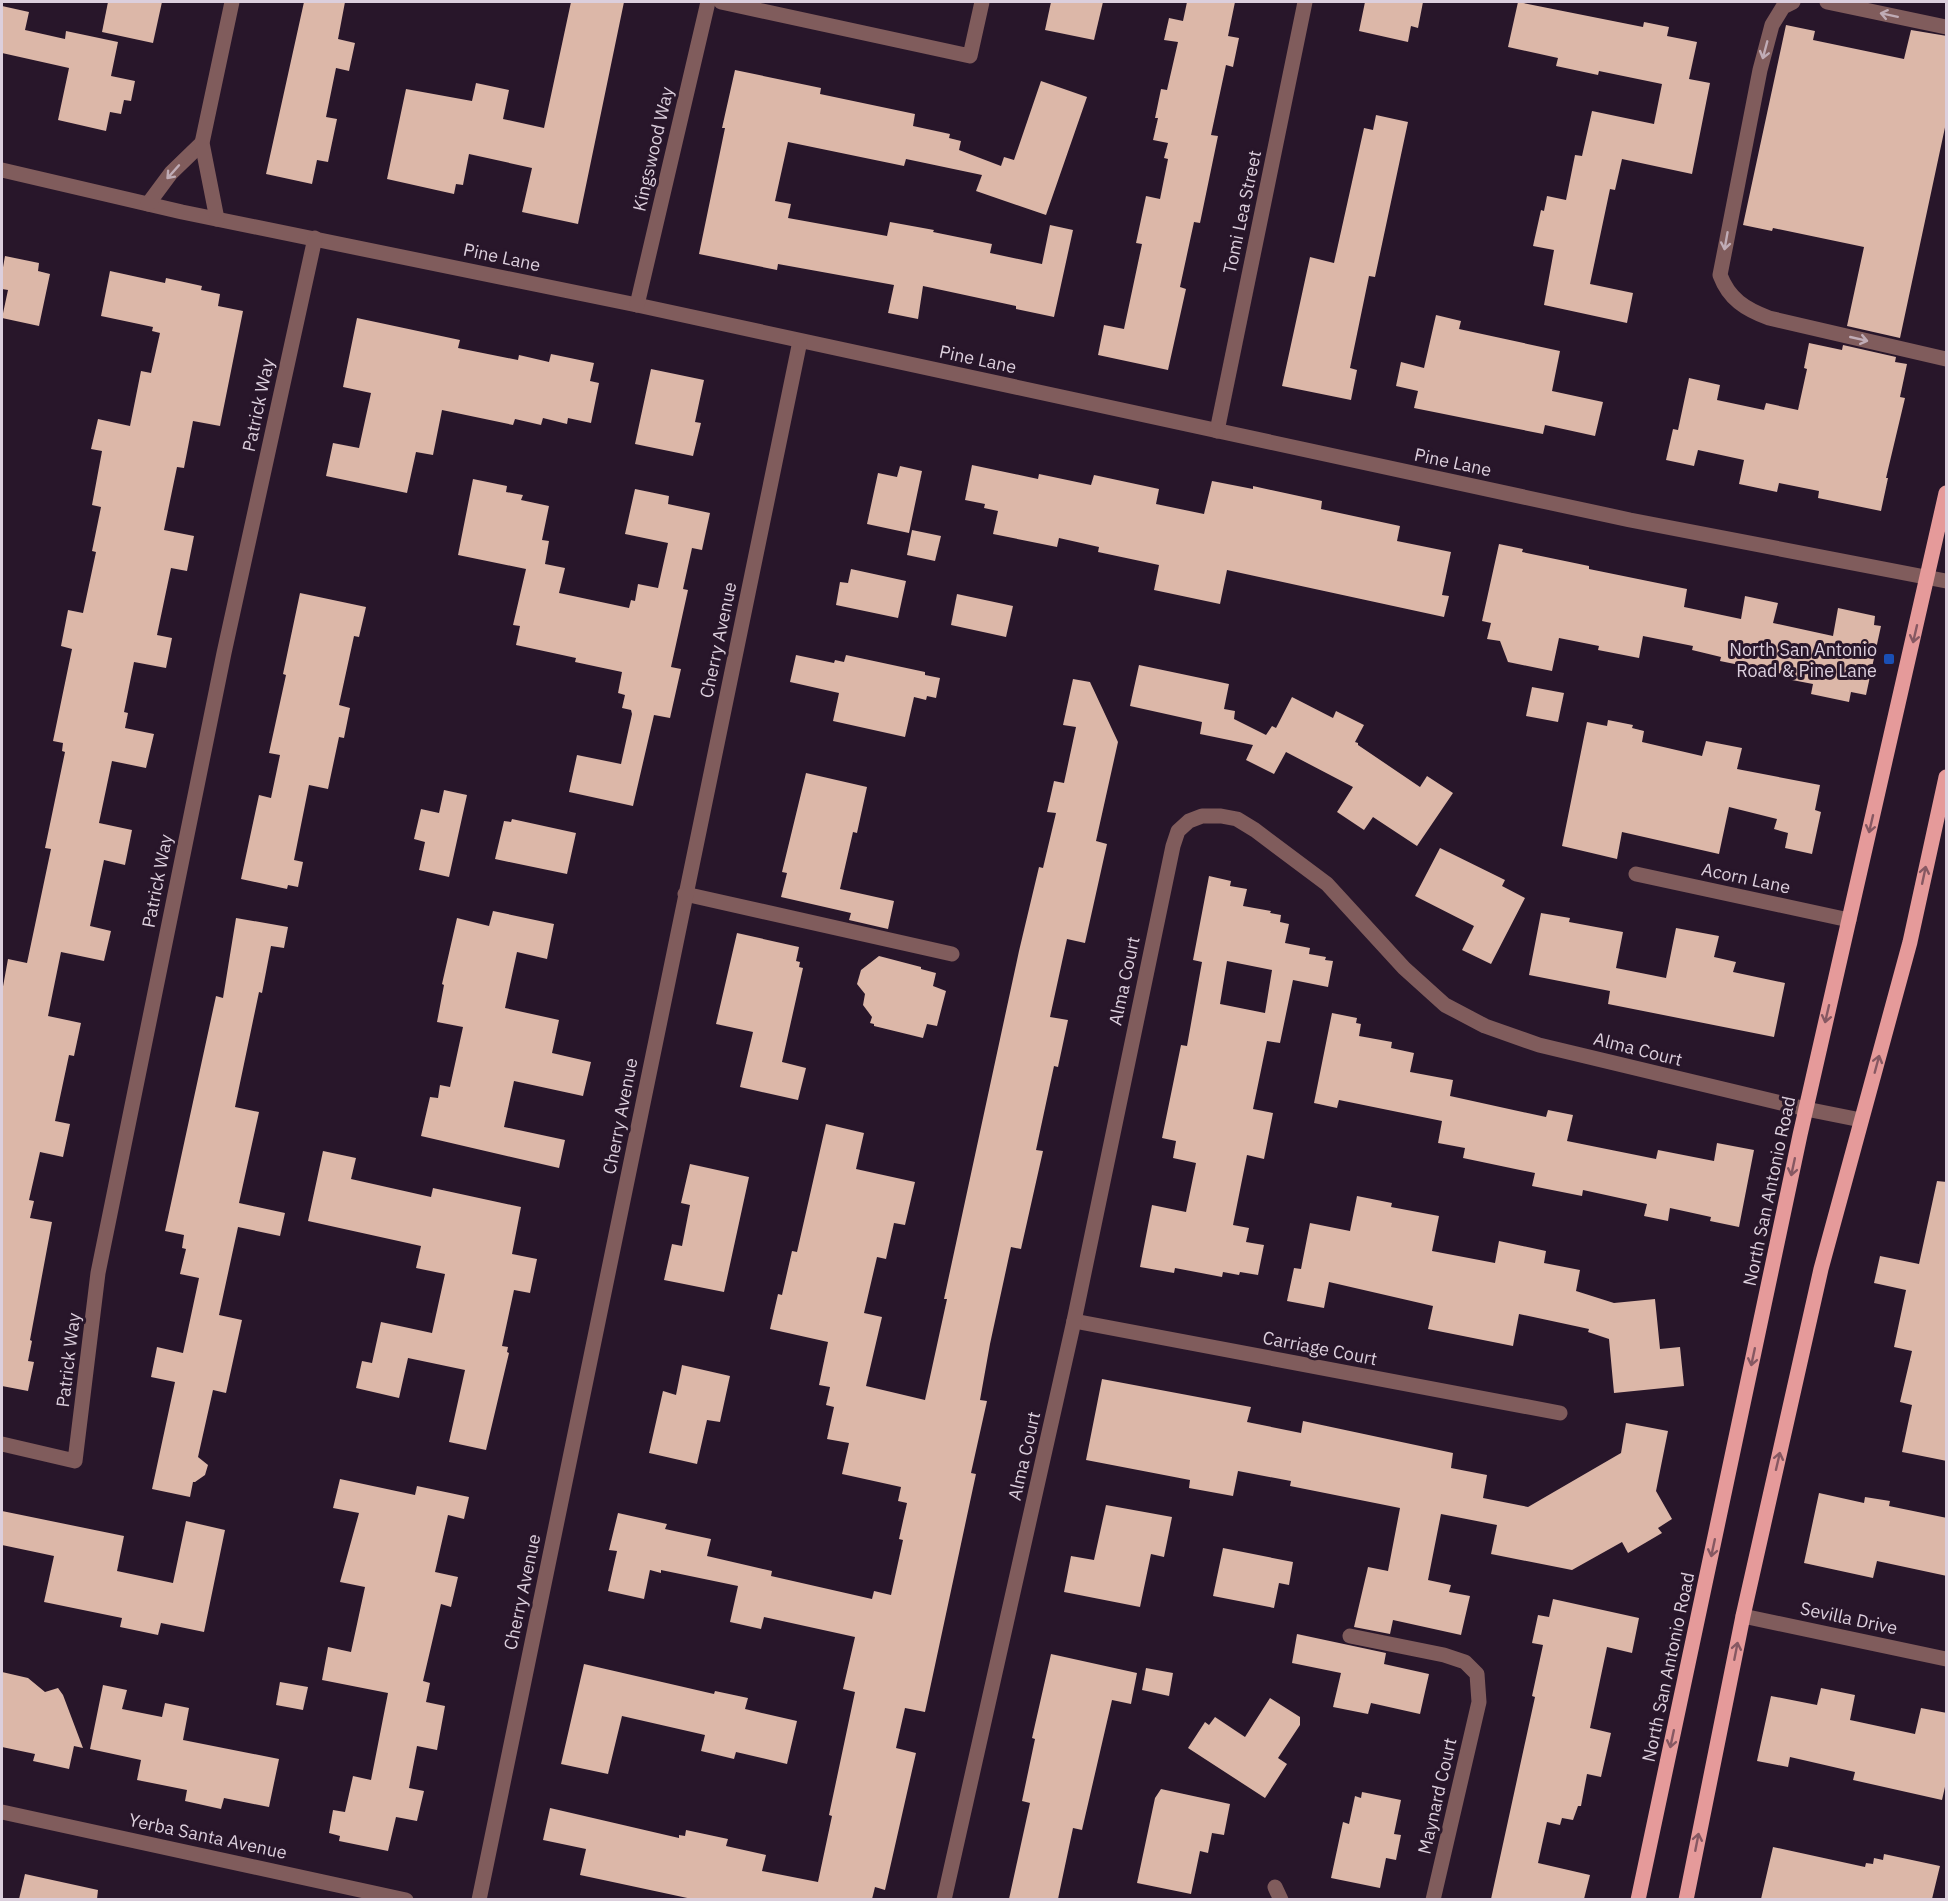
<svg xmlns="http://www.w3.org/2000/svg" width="1948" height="1901" font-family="'IBM Plex Sans',sans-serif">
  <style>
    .building { fill: #dcb7a8; fill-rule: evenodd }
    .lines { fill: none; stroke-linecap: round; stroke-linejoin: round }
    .minor { stroke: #805c5c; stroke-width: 15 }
    .major { stroke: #e59a9a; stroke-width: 15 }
    .oneway { stroke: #c0acb6 }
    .oneway2 { stroke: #865862 }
    .transit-dot { fill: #1a4fb4; stroke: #28162a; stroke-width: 2 }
    .labels { text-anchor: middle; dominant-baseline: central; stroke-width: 6; stroke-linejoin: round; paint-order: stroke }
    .street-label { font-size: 18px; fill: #dccfdd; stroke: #28162a }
    .poi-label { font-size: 18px; fill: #dccfdd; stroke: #28162a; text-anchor: end }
  </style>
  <rect width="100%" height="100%" fill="#28162a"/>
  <g class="building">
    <polygon points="108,2 162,2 153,43 102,32"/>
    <polygon points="304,2 345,2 338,39 355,43 349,71 336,68 326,117 337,119 328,162 317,160 312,184 266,174"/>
    <polygon points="571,2 624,2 578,224 522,212 532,168 469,154 463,185 456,184 454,194 387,179 406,89 472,101 476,83 509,90 503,119 544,128"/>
    <polygon points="1051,2 1103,2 1094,40 1045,30"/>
    <polygon points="1187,2 1235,2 1228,36 1239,38 1233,67 1226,65 1211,135 1218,136 1200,223 1194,222 1180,287 1186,289 1168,370 1098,355 1104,325 1124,329 1142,244 1136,243 1146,196 1160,199 1168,159 1164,158 1168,143 1153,140 1158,118 1155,118 1161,89 1167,90 1178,42 1164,40 1169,18 1183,21"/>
    <polygon points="1365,2 1423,2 1418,28 1411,26 1408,42 1359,31"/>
    <polygon points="1518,2 1643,27 1644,22 1669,27 1667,36 1697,42 1689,79 1710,83 1692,174 1622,159 1615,190 1610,189 1590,284 1633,293 1627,323 1544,305 1554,250 1533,246 1541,210 1544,211 1547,196 1566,200 1575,155 1582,156 1592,111 1654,124 1662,84 1599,71 1598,75 1556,66 1558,58 1508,47"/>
    <polygon points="2,6 29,12 25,30 65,39 66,31 118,42 111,76 135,81 131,101 124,100 121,114 110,112 106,131 58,120 69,68 2,53"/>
    <polygon points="1786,25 1815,31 1813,40 1904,59 1911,30 1947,36 1947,118 1900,338 1847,326 1864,247 1773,228 1772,231 1743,225"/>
    <polygon points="735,70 821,88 820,94 915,114 913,126 950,134 949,138 961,141 959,150 1001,166 1004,157 1014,160 1041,81 1087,97 1046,215 976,191 982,175 906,159 904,166 788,142 775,201 791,204 788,218 887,236 890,222 934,230 933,232 992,244 990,253 1042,264 1050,225 1073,230 1054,317 1016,309 1016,306 923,286 918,319 888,313 894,285 778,264 777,270 699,254 725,128 722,128"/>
    <polygon points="1376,115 1408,122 1375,277 1369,276 1350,368 1357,370 1351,400 1282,386 1310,257 1334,263 1364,128 1373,130"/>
    <polygon points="5,256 39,263 38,271 50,274 39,326 2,318 8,290 2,289 2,273"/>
    <polygon points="110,271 165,283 166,278 202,286 201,290 220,294 218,306 243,311 220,426 193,421 184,468 177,467 164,530 194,536 187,571 171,568 157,635 172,638 166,668 134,662 124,712 128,713 125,728 154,734 146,768 112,761 99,823 132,830 125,865 104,860 90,926 111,931 104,961 61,952 48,1016 81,1023 74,1056 69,1055 55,1121 70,1124 63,1157 40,1152 29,1200 34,1201 30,1218 52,1222 30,1340 32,1341 28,1361 34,1362 28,1391 2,1386 2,992 8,959 27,963 51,849 45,848 65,752 62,751 63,743 53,741 72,649 61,646 68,610 83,613 96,552 92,551 101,507 92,505 102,451 91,449 98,419 130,426 141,371 151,373 160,333 152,331 153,327 101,316"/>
    <polygon points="1436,315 1461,321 1459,329 1560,351 1552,391 1603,402 1595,436 1545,425 1543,434 1414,408 1418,391 1396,386 1401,362 1424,368"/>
    <polygon points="357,318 460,340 458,348 518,360 519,355 549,362 551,354 594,363 590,381 599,383 591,423 568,418 567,424 543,418 541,425 515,419 513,425 442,410 433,455 416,452 407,493 326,476 333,443 359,448 371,393 343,387"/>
    <polygon points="1809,343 1842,350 1843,345 1896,357 1895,362 1907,364 1900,397 1905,398 1886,478 1888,478 1881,511 1818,498 1819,491 1779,483 1777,492 1739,484 1744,460 1698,450 1694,466 1666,460 1673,429 1678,430 1689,378 1720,385 1717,400 1764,410 1766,403 1798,410 1807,369 1804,368"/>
    <polygon points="651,369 704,380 695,422 701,423 693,456 635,444"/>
    <polygon points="972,465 1038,479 1039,474 1091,485 1094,475 1159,489 1156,504 1204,514 1212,481 1253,489 1253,486 1322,501 1321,509 1400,526 1397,541 1451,552 1442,595 1449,596 1444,617 1227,570 1220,604 1154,590 1159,565 1098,552 1099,547 1059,538 1057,547 993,534 998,511 984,508 985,504 965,500"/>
    <polygon points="900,466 922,471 909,533 867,524 878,473 897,477"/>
    <polygon points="473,479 507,486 506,492 523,495 521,500 549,506 542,540 549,541 545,564 565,568 559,593 629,608 631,600 635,601 638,584 658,588 668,543 625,534 635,489 669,496 668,504 710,513 702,550 692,548 683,589 688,590 671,667 681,669 670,718 654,715 633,806 569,792 577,755 621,764 632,714 631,710 622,708 625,695 618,693 622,672 575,662 576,658 516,645 520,626 513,625 526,569 458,555"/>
    <polygon points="912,530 941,536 935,561 907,555"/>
    <polygon points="1499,544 1523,549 1522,552 1589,566 1589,569 1687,589 1684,607 1741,619 1745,596 1778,603 1773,623 1833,636 1838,608 1875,616 1874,625 1881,626 1866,695 1851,692 1849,702 1811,694 1813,684 1792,680 1793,676 1720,661 1721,657 1692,650 1693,646 1643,636 1639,658 1598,650 1599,646 1559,638 1552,671 1508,662 1500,641 1487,639 1491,623 1482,621"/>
    <polygon points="851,569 906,581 898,618 836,605 840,582 848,583"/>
    <polygon points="300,593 366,607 359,637 354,636 339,705 350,708 344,738 339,737 328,789 309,785 294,860 303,862 298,887 288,885 287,889 241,879 259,795 271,798 280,755 269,753 286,675 283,674"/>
    <polygon points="957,594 1013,606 1006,637 951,625"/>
    <polygon points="796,655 834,663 835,660 844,662 846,655 925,672 925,675 940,678 936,698 927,696 926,700 914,697 905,737 833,721 839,693 790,682"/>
    <polygon points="1139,665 1229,684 1224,709 1235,711 1234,719 1266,735 1272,726 1276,728 1292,697 1333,718 1336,711 1364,725 1355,742 1358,743 1358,745 1420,787 1427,776 1453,793 1417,846 1373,817 1364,830 1337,812 1353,787 1286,752 1274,774 1246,760 1253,745 1200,734 1202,722 1130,706"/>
    <polygon points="1073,679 1090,682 1118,742 1096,841 1107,844 1085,943 1067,939 1050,1017 1068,1020 1058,1067 1054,1066 1036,1150 1043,1151 1021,1249 1011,1247 990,1344 980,1400 987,1401 971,1473 976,1474 925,1712 905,1708 896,1748 916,1753 885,1890 875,1887 872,1899 692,1899 580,1875 586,1849 543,1840 550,1808 679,1838 679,1835 685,1836 686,1830 728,1839 726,1846 766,1855 762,1871 818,1882 832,1816 829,1815 855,1692 843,1689 855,1637 764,1617 761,1629 730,1622 738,1586 661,1570 661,1573 650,1570 644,1599 608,1591 617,1551 609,1550 618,1513 667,1524 665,1529 711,1539 707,1556 772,1571 771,1576 872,1599 874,1591 891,1595 903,1540 899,1539 907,1503 898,1501 901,1487 842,1474 849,1443 827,1439 834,1407 826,1405 830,1387 819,1385 828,1342 770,1329 778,1294 782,1295 792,1251 797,1252 826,1124 864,1133 856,1169 915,1182 905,1225 894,1223 886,1259 877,1257 864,1313 882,1317 866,1386 925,1400 947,1299 944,1299 1019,951 1039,867 1043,868 1056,813 1047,812 1054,781 1064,783 1076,727 1063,725"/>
    <polygon points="1532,687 1564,693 1558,722 1526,716"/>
    <polygon points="1608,720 1633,725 1632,728 1644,731 1642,742 1702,756 1706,741 1742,748 1737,769 1820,785 1815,810 1821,812 1812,854 1785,848 1788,833 1774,829 1777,819 1729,807 1719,854 1622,832 1617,859 1562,846 1587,722 1607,726"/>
    <polygon points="806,773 867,787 857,833 853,832 840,889 894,901 888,929 849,920 851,913 781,897 787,873 782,872"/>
    <polygon points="444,790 467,795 449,877 419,870 425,842 414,839 421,809 439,813"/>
    <polygon points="512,819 576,833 567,874 495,859 504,821 511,822"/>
    <polygon points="1440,848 1505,880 1502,886 1525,898 1491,964 1462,950 1474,926 1415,896"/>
    <path d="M1209 876 1231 881 1230 886 1247 889 1243 906 1271 911 1270 913 1281 915 1280 922 1289 924 1285 943 1310 948 1309 954 1326 957 1325 960 1333 961 1328 987 1293 980 1280 1043 1267 1041 1253 1109 1273 1113 1264 1159 1247 1155 1233 1225 1249 1228 1246 1242 1264 1245 1258 1275 1240 1272 1239 1275 1223 1272 1222 1277 1175 1268 1174 1273 1140 1267 1152 1205 1186 1212 1196 1163 1173 1158 1176 1141 1162 1138 1181 1045 1187 1046 1202 962 1193 960ZM1227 961 1272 970 1265 1013 1220 1004Z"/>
    <polygon points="493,911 554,924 547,959 517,952 505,1008 559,1020 552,1053 591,1062 583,1096 514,1081 504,1127 565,1140 559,1168 421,1136 430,1097 438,1098 440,1085 450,1087 463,1027 437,1022 444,985 442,984 457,918 489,926"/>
    <polygon points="1541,913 1570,918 1569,922 1623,932 1616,968 1666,978 1676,928 1719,936 1714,957 1736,962 1733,972 1785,983 1774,1037 1608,1004 1610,991 1529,975"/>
    <polygon points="236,918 288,927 284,948 271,946 262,993 259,992 235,1107 259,1112 239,1203 285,1213 280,1236 238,1227 219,1315 242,1320 226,1393 213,1390 198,1457 208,1465 205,1475 195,1482 193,1482 190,1497 152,1489 175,1382 151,1377 157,1347 183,1353 199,1278 180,1274 186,1249 182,1248 184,1235 165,1231 216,996 223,998"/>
    <polygon points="737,933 799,947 796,961 800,962 799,967 803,968 782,1062 806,1068 798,1100 740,1087 753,1032 716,1024"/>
    <polygon points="879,956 921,967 921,969 936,973 933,986 946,991 937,1026 927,1024 923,1038 874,1026 874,1024 870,1023 872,1017 863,1005 865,994 857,984 861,970"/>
    <polygon points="1332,1013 1357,1018 1356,1023 1361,1024 1359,1036 1392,1042 1391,1048 1414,1053 1410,1072 1453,1080 1450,1096 1546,1117 1548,1110 1573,1115 1567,1141 1656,1159 1658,1150 1714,1161 1717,1143 1754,1150 1739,1227 1710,1221 1711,1217 1670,1208 1668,1221 1644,1216 1647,1204 1583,1190 1582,1196 1532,1186 1535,1173 1463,1158 1465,1148 1438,1143 1442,1121 1339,1100 1337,1108 1314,1103"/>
    <polygon points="323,1151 356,1158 351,1179 431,1197 433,1188 521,1207 512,1254 537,1259 530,1293 514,1290 502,1346 508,1347 507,1352 509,1353 486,1450 449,1442 465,1370 408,1358 399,1398 356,1388 362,1361 372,1363 381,1322 432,1333 445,1274 416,1268 421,1246 308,1221"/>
    <polygon points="690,1164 749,1177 724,1292 664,1280 672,1244 682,1246 690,1205 681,1203"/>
    <polygon points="1937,1181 1947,1182 1947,1461 1902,1452 1912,1405 1900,1402 1912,1351 1894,1347 1906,1290 1874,1283 1880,1256 1919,1264"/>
    <polygon points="1357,1196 1392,1203 1391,1207 1439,1216 1432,1251 1495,1263 1499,1241 1546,1251 1544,1263 1580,1270 1576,1291 1614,1303 1655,1299 1660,1349 1680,1347 1684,1386 1614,1393 1609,1339 1588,1332 1589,1329 1519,1314 1513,1346 1428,1329 1433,1306 1329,1282 1324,1308 1287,1301 1294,1268 1301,1269 1310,1223 1350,1231"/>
    <polygon points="682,1365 730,1376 720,1422 707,1420 697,1464 649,1453 663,1391 676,1395"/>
    <polygon points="1102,1379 1251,1407 1247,1422 1301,1433 1303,1421 1453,1453 1451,1468 1487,1475 1483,1498 1528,1507 1621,1453 1626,1423 1668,1431 1656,1491 1672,1519 1658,1528 1662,1533 1628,1553 1622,1542 1572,1570 1491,1554 1497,1525 1441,1514 1428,1580 1451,1585 1449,1592 1470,1596 1461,1635 1393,1620 1390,1634 1354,1627 1368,1567 1388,1571 1400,1508 1290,1486 1291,1481 1238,1471 1233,1496 1189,1488 1190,1480 1086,1460"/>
    <polygon points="340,1479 415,1495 417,1486 469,1497 464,1519 448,1515 435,1572 458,1577 451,1607 441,1604 423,1681 430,1683 426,1702 445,1706 437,1750 417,1746 409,1788 424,1791 417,1821 396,1817 388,1851 339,1841 340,1836 329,1833 333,1810 345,1812 353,1776 371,1780 388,1693 322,1680 328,1647 351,1652 365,1587 340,1582 359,1513 333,1508"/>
    <polygon points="1819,1493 1864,1503 1865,1497 1890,1501 1889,1506 1947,1518 1947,1576 1877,1561 1873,1578 1804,1563"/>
    <polygon points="1106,1505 1172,1517 1164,1557 1151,1554 1140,1607 1064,1592 1071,1556 1094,1560"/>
    <polygon points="2,1511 124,1536 117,1571 173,1583 186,1521 225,1530 204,1632 161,1623 158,1635 120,1627 122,1618 44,1602 54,1556 2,1545"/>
    <polygon points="1223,1548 1293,1562 1289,1585 1279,1583 1274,1608 1213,1596"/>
    <polygon points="1553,1599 1639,1618 1632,1653 1607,1647 1590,1728 1611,1733 1601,1777 1587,1774 1581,1806 1578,1806 1573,1820 1562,1818 1560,1825 1547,1822 1538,1863 1590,1875 1584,1899 1491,1899 1535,1697 1532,1696 1543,1645 1532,1643 1538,1615 1549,1617"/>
    <polygon points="1297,1634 1386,1653 1384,1664 1429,1674 1420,1714 1371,1703 1368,1714 1333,1707 1341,1673 1292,1663"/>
    <polygon points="1051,1654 1137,1673 1131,1704 1112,1700 1082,1830 1073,1828 1058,1899 1009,1899 1030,1803 1022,1801 1035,1739 1032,1738"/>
    <polygon points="584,1664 714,1694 715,1691 748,1698 745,1709 797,1721 787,1764 736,1752 734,1759 701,1751 705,1735 622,1716 608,1774 561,1764"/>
    <polygon points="1146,1668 1173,1673 1169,1696 1142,1690"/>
    <polygon points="2,1672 28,1678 45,1692 58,1688 63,1695 83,1748 74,1746 69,1769 33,1761 35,1754 2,1747"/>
    <polygon points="280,1682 308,1687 303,1710 276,1705"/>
    <polygon points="103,1685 127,1690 122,1709 162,1717 165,1703 189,1708 183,1740 279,1759 269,1807 224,1798 221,1809 185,1801 187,1790 137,1780 141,1760 90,1749"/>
    <polygon points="1821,1688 1855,1695 1850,1720 1915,1734 1921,1708 1947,1713 1947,1778 1942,1800 1853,1780 1855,1772 1790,1757 1788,1767 1757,1761 1771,1696 1817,1705"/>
    <polygon points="1270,1698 1300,1717 1300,1725 1278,1758 1287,1764 1265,1798 1188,1748 1205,1722 1209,1725 1215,1717 1245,1737"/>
    <polygon points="1161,1789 1230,1804 1224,1835 1212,1833 1208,1853 1200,1851 1191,1894 1137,1883 1155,1798"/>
    <polygon points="1362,1792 1401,1800 1394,1834 1401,1835 1396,1860 1386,1858 1380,1888 1331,1878 1343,1822 1349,1824 1355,1796 1361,1798"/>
    <polygon points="1773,1847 1865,1867 1866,1863 1873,1864 1874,1858 1883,1860 1884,1854 1940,1866 1932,1899 1761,1899"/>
    <polygon points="25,1874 98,1890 97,1899 19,1899"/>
  </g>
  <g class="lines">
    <g class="minor">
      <polyline points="721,2 970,56 982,2"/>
      <path d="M1793 2 1783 7 1772 25 1760 70 1720 275C1729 299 1745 309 1769 318L1946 359"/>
      <polyline points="1827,2 1946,27"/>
      <polyline points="2,170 182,212 637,305 1630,520 1946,581"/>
      <polyline points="148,204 171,173 202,143"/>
      <polyline points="217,219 202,143 232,2"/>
      <polyline points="637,305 708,2"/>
      <polyline points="1217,431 1305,2"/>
      <polyline points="1636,874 1849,920"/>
      <polyline points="685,894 952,954"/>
      <polyline points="1074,1321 1560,1413"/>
      <polyline points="2,1444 75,1461 98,1273 224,653 315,238"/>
      <polyline points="1743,1616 1946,1659"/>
      <polyline points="1350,1636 1444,1655 1465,1662 1477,1674 1479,1702 1433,1900"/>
      <polyline points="2,1812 406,1900"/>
      <polyline points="1275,1887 1281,1900"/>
      <polyline points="479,1900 800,341"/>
      <polyline points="944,1900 1074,1321 1173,846 1178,831 1189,821 1202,816 1221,816 1237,819 1255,830 1327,884 1404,968 1445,1005 1485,1026 1539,1045 1806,1109 1861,1120"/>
    </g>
    <g class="major">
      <polyline points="1638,1900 1800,1135 1946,493"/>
      <polyline points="1686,1900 1743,1616 1821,1269 1910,942 1946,777"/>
    </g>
  </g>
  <defs><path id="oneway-shaft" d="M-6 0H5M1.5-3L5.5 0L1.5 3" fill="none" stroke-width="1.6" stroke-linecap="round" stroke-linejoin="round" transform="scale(1.5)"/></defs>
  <g class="oneway">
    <use href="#oneway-shaft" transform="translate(1889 15) rotate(-168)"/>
    <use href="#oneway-shaft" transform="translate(1765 50) rotate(105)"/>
    <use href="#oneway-shaft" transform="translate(173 172) rotate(132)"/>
    <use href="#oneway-shaft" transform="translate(1726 241) rotate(100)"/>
    <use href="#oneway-shaft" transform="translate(1859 339) rotate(13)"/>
  </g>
  <g class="oneway2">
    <use href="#oneway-shaft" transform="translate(1915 634) rotate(103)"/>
    <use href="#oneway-shaft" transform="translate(1871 824) rotate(103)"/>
    <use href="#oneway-shaft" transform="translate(1924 875) rotate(-78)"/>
    <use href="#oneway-shaft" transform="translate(1827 1014) rotate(103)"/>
    <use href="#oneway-shaft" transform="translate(1877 1064) rotate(-75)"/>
    <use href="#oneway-shaft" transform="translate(1793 1167) rotate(102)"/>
    <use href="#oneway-shaft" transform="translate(1753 1357) rotate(102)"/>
    <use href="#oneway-shaft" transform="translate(1778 1461) rotate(-77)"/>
    <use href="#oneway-shaft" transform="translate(1713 1548) rotate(102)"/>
    <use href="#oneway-shaft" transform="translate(1736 1651) rotate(-79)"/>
    <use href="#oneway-shaft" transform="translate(1672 1739) rotate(102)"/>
    <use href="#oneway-shaft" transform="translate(1697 1842) rotate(-79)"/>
  </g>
  <rect class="transit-dot" x="1883" y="653" width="12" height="12" rx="3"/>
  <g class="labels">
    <g class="street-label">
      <text transform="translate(653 149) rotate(-77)">Kingswood Way</text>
      <text transform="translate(1242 212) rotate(-78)">Tomi Lea Street</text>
      <text transform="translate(502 257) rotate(12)">Pine Lane</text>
      <text transform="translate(978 359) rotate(12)">Pine Lane</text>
      <text transform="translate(258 405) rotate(-78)">Patrick Way</text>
      <text transform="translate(1453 462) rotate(12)">Pine Lane</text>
      <text transform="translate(718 640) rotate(-78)">Cherry Avenue</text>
      <text transform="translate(1746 878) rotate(12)">Acorn Lane</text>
      <text transform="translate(157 881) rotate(-79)">Patrick Way</text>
      <text transform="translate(1124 981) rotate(-78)">Alma Court</text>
      <text transform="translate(1638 1049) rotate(14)">Alma Court</text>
      <text transform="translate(620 1116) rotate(-79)">Cherry Avenue</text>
      <text transform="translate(1769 1191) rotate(-78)">North San Antonio Road</text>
      <text transform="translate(1320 1348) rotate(11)">Carriage Court</text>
      <text transform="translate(68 1360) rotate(-83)">Patrick Way</text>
      <text transform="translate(1024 1456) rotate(-77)">Alma Court</text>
      <text transform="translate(522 1592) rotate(-78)">Cherry Avenue</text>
      <text transform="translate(1849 1618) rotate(12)">Sevilla Drive</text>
      <text transform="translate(1668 1667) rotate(-78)">North San Antonio Road</text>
      <text transform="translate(1437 1796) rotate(-77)">Maynard Court</text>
      <text transform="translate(208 1836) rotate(12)">Yerba Santa Avenue</text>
    </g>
    <g class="poi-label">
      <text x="1877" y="649">North San Antonio<tspan x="1877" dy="21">Road &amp; Pine Lane</tspan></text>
    </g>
  </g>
  <rect width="1948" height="1901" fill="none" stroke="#dccfdd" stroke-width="6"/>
</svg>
